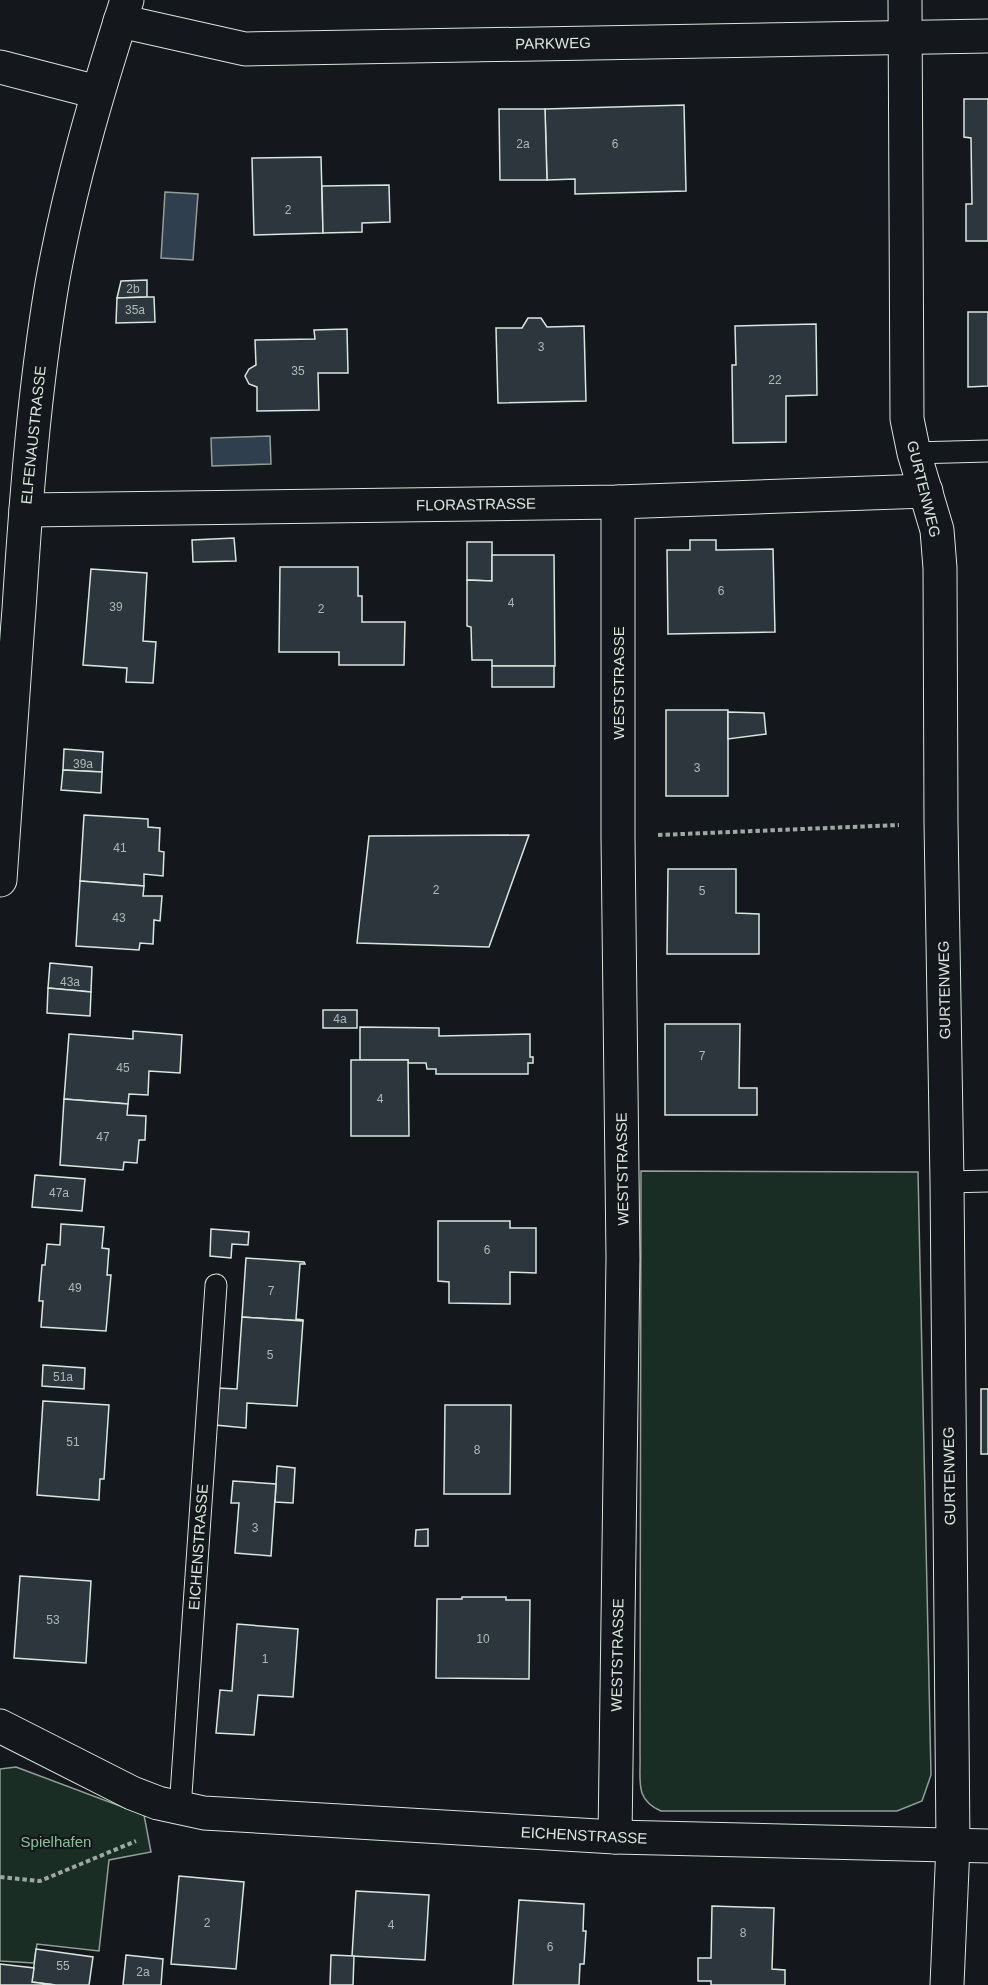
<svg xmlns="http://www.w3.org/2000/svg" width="988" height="1985" font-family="Helvetica,sans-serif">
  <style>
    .green { fill: #1a2d24; stroke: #939e99; stroke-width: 1.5 }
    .water { fill: #2f3f4d; stroke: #939e99; stroke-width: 1.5 }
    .building { fill: #2c363c; stroke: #d8e6dc; stroke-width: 1.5 }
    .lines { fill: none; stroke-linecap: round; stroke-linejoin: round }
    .lane-casing { stroke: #d8e6dc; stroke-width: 23 }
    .street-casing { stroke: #d8e6dc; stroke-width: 35 }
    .path { stroke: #9da8a2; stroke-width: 4; stroke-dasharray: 4.5 3; stroke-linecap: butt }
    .lane { stroke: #14181c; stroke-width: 21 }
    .street { stroke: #14181c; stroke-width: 33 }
    .labels { text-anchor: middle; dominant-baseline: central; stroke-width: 4.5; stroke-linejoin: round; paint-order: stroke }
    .number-label { font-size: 12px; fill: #adbab4 }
    .street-label { font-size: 15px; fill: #d8e6dc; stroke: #14181c }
    .park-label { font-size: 15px; fill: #8ac095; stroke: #14181c }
  </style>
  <rect width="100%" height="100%" fill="#14181c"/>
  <g class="green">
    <path d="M641 1171 918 1172 931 1775 922 1801 897 1811H661C634 1799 641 1781 640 1754Z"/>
    <polygon points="16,1767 144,1815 151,1852 109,1860 99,1951 37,1944 34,1963 0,1961 0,1769"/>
  </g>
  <g class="water">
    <polygon points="165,192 198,194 193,260 161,258"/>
    <polygon points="270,436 271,464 212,466 211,438"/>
  </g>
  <g class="building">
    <polygon points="964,99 988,99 988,241 966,241 966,204 972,204 971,138 964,137"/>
    <polygon points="684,105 686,191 575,194 575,179 547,180 545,109"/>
    <polygon points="499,109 545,109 547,180 500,180"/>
    <polygon points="321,157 323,233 254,235 252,158"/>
    <polygon points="389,185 390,222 362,223 362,232 323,233 322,186"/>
    <polygon points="147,280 147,297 117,298 121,281"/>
    <polygon points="147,297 154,297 155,322 116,323 117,298"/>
    <polygon points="968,312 988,312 988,386 968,387"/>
    <polygon points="528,318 541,318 547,327 584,326 586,401 498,403 496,328 522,328"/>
    <polygon points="816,324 817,395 786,396 786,442 733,443 732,365 736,365 735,326"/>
    <polygon points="347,329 348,373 318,373 319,410 257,411 257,387 249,384 245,376 249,369 256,365 255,340 315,339 314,330"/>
    <polygon points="234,538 236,561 193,562 192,540"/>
    <polygon points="690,540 716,540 716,550 773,549 775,632 668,634 667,550 690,550"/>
    <polygon points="467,542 492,542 492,581 467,580"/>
    <polygon points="492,555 554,555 555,666 492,666 492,660 472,660 471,627 467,626 467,580 492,581"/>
    <polygon points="280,567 358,567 358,596 362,596 362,622 405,622 404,665 339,665 339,652 279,652"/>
    <polygon points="91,569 147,573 143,641 156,642 153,683 126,682 127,668 83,665"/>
    <rect x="492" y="666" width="62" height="21"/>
    <rect x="666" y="710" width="62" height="86"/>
    <polygon points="728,712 764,713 766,734 728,739"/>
    <polygon points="64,749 103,752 102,772 63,770"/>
    <polygon points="63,770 102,772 101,793 61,790"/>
    <polygon points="84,815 148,819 148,827 160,828 159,851 164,852 163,876 144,874 144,886 80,881"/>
    <polygon points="529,835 489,947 357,943 369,836"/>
    <polygon points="668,869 736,869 736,913 759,914 759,954 667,954"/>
    <polygon points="80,881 144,886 143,896 162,896 160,921 154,920 153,944 140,943 139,950 76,946"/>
    <polygon points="50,963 92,967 91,992 48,988"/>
    <polygon points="48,988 91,992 90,1016 47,1013"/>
    <rect x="323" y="1010" width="34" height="18"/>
    <polygon points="665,1024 740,1024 739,1088 757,1088 757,1115 665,1115"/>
    <polygon points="360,1027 439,1028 439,1036 530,1034 530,1057 533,1057 533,1063 528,1063 528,1074 436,1074 436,1069 427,1069 426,1063 408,1063 408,1060 360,1060"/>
    <polygon points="133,1031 182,1035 180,1073 149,1071 148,1095 129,1094 128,1104 64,1099 69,1034 133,1039"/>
    <polygon points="351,1060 408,1060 409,1136 351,1136"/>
    <polygon points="64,1099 128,1104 127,1115 146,1116 145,1140 139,1140 137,1163 124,1162 123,1170 60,1165"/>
    <polygon points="35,1175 85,1179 82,1211 32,1207"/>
    <polygon points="438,1221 510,1221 510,1228 536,1228 536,1273 510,1272 510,1304 449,1303 449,1282 438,1281"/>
    <polygon points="61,1224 104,1227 102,1248 109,1249 107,1275 111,1275 106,1331 41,1327 43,1301 39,1301 42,1265 45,1265 47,1244 60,1245"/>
    <polygon points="211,1229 249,1232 248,1245 232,1244 231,1258 210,1256"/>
    <polygon points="246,1258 304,1262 305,1264 300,1264 296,1319 303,1320 303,1321 242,1317"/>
    <polygon points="242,1317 303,1321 297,1406 247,1403 246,1428 215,1425 218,1388 237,1389"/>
    <polygon points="43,1365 85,1368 84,1389 42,1386"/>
    <rect x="981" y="1389" width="7" height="65"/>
    <polygon points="43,1401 109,1405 104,1479 100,1479 99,1500 37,1495"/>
    <polygon points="445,1405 511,1405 510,1494 444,1494"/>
    <polygon points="277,1466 295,1468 293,1503 275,1502"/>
    <polygon points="233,1481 276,1484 271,1556 235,1553 239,1503 231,1503"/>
    <polygon points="428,1529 428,1546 415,1546 416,1530"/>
    <polygon points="20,1576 91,1581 86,1663 14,1658"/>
    <polygon points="462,1597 506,1597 506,1600 530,1600 529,1679 436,1678 437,1599 462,1599"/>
    <polygon points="237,1624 298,1629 293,1697 258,1695 254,1735 216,1733 220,1690 232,1691"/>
    <polygon points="179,1876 244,1882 236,1969 171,1964"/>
    <polygon points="356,1891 429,1895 425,1960 352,1956"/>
    <polygon points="519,1900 584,1904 583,1931 586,1931 584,1964 580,1964 579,1985 513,1985"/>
    <polygon points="712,1906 774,1908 772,1969 785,1970 785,1985 711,1985 711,1981 698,1981 698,1958 711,1958"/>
    <polygon points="36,1949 93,1957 89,1985 56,1985 32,1982"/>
    <polygon points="126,1955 163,1959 161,1985 123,1985"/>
    <polygon points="331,1955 354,1956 353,1985 330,1985"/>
    <polygon points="0,1964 34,1968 32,1982 55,1985 0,1985"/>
  </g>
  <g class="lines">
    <defs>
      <g id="lane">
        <polyline points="914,453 988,451"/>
        <polyline points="947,1182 988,1181"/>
        <polyline points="180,1809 216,1285"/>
      </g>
      <g id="street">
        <polyline points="905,0 907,419 914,453 937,530 940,568 941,823 947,1182 953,1845 947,1985"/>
        <polyline points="120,21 245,49 988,36"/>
        <polyline points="0,67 97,92"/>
        <polyline points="26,510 618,502 926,491"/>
        <path d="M0 880C6 789 12 699 19 609 26 500 34 392 52 284 69 188 97 93 127 0"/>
        <polyline points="0,1726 132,1793 158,1803 204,1813 615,1837 988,1846"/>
        <polyline points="615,1837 623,1258 618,837 618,502"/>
      </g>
    </defs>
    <use href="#lane" class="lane-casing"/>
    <use href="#street" class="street-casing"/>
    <g class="path">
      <polyline points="658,835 899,825"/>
      <polyline points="0,1877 40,1881 136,1841"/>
    </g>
    <use href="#lane" class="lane"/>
    <use href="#street" class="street"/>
  </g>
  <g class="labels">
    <g class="number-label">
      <text x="523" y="144">2a</text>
      <text x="615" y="144">6</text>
      <text x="288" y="210">2</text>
      <text x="133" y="289">2b</text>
      <text x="135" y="310">35a</text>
      <text x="541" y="347">3</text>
      <text x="298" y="371">35</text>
      <text x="775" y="380">22</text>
      <text x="721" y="591">6</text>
      <text x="511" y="603">4</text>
      <text x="116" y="607">39</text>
      <text x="321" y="609">2</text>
      <text x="83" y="764">39a</text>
      <text x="697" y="768">3</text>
      <text x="120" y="848">41</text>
      <text x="436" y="890">2</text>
      <text x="702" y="891">5</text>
      <text x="119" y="918">43</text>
      <text x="70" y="982">43a</text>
      <text x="340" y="1019">4a</text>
      <text x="702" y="1056">7</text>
      <text x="123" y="1068">45</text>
      <text x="380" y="1099">4</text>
      <text x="103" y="1137">47</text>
      <text x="59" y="1193">47a</text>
      <text x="487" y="1250">6</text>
      <text x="75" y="1288">49</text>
      <text x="271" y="1291">7</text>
      <text x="270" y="1355">5</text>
      <text x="63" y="1377">51a</text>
      <text x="73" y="1442">51</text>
      <text x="477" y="1450">8</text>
      <text x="255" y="1528">3</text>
      <text x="53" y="1620">53</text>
      <text x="483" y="1639">10</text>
      <text x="265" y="1659">1</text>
      <text x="207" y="1923">2</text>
      <text x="391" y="1925">4</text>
      <text x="743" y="1933">8</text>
      <text x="550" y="1947">6</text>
      <text x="63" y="1966">55</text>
      <text x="143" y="1972">2a</text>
    </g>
    <g class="street-label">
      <text transform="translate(553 43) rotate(-1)">PARKWEG</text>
      <text transform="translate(33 435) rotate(-84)">ELFENAUSTRASSE</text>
      <text transform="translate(924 489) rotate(76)">GURTENWEG</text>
      <text transform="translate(476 504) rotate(-1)">FLORASTRASSE</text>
      <text transform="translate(618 683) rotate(-90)">WESTSTRASSE</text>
      <text transform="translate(944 990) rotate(-91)">GURTENWEG</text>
      <text transform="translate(622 1169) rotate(-91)">WESTSTRASSE</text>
      <text transform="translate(949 1476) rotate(-91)">GURTENWEG</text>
      <text transform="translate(198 1547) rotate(-86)">EICHENSTRASSE</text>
      <text transform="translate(617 1655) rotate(-89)">WESTSTRASSE</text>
      <text transform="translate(584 1835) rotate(3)">EICHENSTRASSE</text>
    </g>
    <g class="park-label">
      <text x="56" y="1841">Spielhafen</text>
    </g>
  </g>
</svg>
